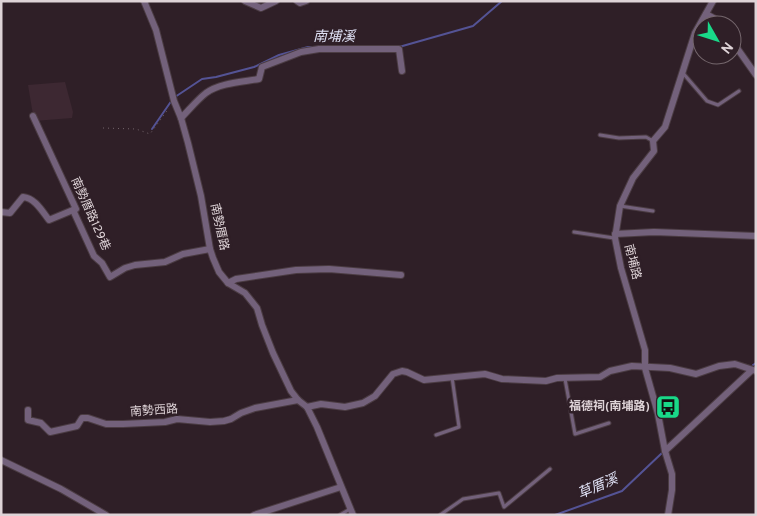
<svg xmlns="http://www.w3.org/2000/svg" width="757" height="516" font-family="Overpass,'Noto Sans TC',sans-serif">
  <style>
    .built { fill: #3d2832 }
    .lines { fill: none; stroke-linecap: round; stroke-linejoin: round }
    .stream { stroke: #545395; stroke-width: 2 }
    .lane-casing { stroke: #4b3c43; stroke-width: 5 }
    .street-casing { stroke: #4b3c43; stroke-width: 8 }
    .path { stroke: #75676d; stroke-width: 1; stroke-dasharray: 1 4; stroke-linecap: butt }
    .lane { stroke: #73617b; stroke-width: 3 }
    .street { stroke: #73617b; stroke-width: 6 }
    .labels { text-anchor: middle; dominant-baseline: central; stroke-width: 5; stroke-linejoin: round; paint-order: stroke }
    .street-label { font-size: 12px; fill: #ded3d7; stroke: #2f1f27 }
    .poi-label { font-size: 12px; font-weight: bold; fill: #ded3d7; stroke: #2f1f27; text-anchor: end }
    .water-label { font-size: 14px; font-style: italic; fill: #e0e2f6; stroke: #2f1f27 }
  </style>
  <rect width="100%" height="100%" fill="#2f1f27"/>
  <polygon class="built" points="65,82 73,112 72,118 34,121 28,85"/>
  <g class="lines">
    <g class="stream">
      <polyline points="399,47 473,26 502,1"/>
      <polyline points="175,97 202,79 216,77 254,67 279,55 308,47 314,47"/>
      <polyline points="152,129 172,100"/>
      <polyline points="753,365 756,363"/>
      <polyline points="555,515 622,491 663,452"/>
    </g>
    <defs>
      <g id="lane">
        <polyline points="682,72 707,101 718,105 739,91"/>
        <polyline points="600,135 619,138 646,137 653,141"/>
        <polyline points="620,206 653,211"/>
        <polyline points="574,232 614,238"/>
        <polyline points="565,379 575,434 609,423"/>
        <polyline points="436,435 459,427 452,377"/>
        <polyline points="340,515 350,509"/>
        <polyline points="440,515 463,499 499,493 504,507 550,469"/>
      </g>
      <g id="street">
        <polyline points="144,1 156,30 174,101 181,118 188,143 201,196 210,249 213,258 219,272 228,283 245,293 257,308 262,325 273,353 291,391 298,400 307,407 317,427 353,515"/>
        <polyline points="245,1 261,8 276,1"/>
        <polyline points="297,1 300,3 306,1"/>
        <polyline points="706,14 717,20 721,25"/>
        <polyline points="732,41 756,75"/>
        <polyline points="33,116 76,209 73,210 94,256 102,263 110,277 125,268 135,265 165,262 183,254 210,249"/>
        <path d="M181 118C189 110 197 100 206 93 220 83 242 82 259 79L262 67 301 52 319 49H399L402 71"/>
        <path d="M1 212 10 213 23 197C35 198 42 211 49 220L73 210"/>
        <polyline points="615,234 654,232 756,236"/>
        <polyline points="228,283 236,279 296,270 329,269 401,275"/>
        <polyline points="307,407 321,404 345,407 363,403 375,396 393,374 402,371 407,372 424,380 485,374 502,379 546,381 557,378 600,377 610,371 632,366 670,368 696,374 719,366 735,364 756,371"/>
        <polyline points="28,410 28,420 41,423 50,432 77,426 82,418 88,418 106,424 123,424 165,422 177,419 210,422 224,421 231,419 241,413 255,408 298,400"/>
        <polyline points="665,451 752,370"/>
        <polyline points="1,460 61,489 106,515"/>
        <polyline points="254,515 341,487"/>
        <polyline points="668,515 672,490 672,474 665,451 658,414 645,368 645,350 621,268 615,238 620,206 633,178 654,151 653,141 665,127 695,33 713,1"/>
      </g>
    </defs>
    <use href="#lane" class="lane-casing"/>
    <use href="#street" class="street-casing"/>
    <polyline class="path" points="103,128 136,129 150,134 169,108"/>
    <use href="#lane" class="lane"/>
    <use href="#street" class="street"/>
  </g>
  <defs>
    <symbol id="bus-square" viewBox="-11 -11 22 22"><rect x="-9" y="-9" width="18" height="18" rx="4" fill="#19d989" stroke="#2f1f27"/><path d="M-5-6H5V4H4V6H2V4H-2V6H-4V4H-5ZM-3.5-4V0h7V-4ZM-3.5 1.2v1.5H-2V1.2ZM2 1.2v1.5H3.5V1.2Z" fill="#111"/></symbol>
  </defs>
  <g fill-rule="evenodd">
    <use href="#bus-square" x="654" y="393" width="28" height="28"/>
  </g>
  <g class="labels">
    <g class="street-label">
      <text transform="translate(90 214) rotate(66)">南勢厝路129巷</text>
      <text transform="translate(219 227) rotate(78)">南勢厝路</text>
      <text transform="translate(632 262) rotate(76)">南埔路</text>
      <text transform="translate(154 411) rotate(-4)">南勢西路</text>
    </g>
    <g class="poi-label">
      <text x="650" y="407">福德祠(南埔路)</text>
    </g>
    <g class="water-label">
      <text x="334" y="37">南埔溪</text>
      <text transform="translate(598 487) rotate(-23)">草厝溪</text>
    </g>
  </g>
  <rect width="757" height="516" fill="none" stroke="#ded3d7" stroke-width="5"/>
  <g transform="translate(717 40) rotate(129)"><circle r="24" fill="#2f1f27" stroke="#75676d"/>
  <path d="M0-4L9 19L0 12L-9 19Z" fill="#19d989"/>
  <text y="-8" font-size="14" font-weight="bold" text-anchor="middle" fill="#ded3d7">N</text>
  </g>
</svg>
